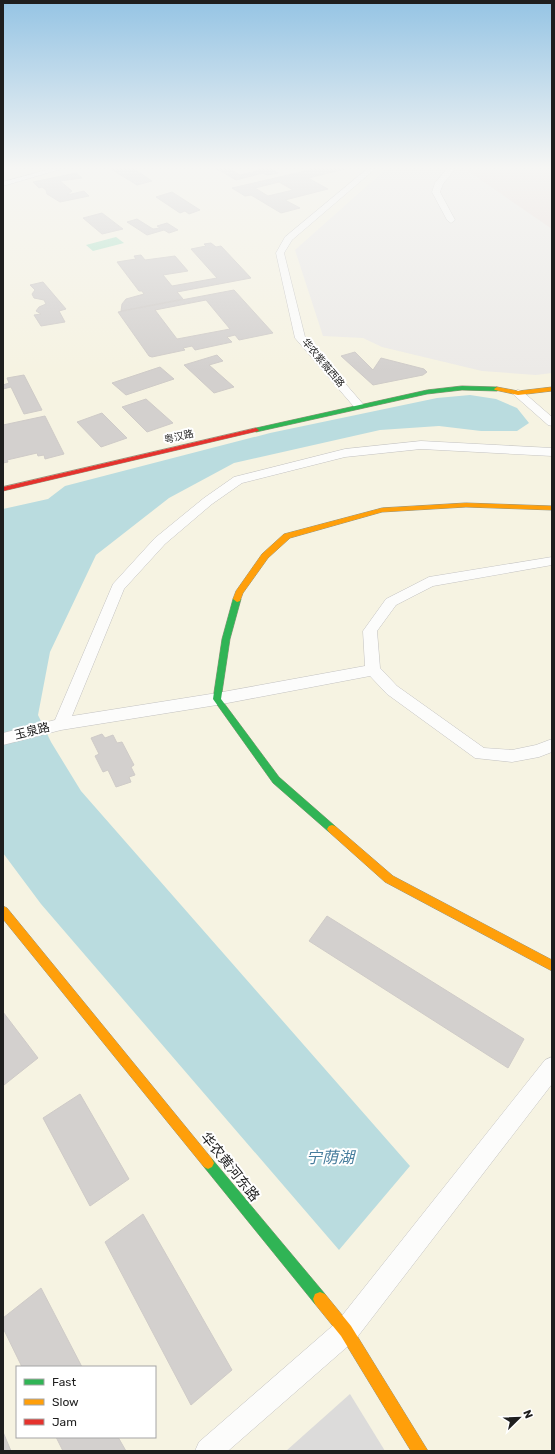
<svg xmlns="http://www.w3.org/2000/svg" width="555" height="1454" font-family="Rubik,'Noto Sans SC',sans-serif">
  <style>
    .education { fill: #f6f3e2; fill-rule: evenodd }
    .military { fill: #ebdedb }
    .pitch { fill: #b2e3c9 }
    .parking { fill: #dcdbda }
    .water { fill: #badcdf }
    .building { fill: #d3d0ce; stroke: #cfcbc8; fill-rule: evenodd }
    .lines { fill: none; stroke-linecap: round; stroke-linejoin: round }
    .street-casing { stroke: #c3c2c1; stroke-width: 1 }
    .fast-casing { stroke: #97957f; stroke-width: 1 }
    .slow-casing { stroke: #97957f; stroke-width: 1 }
    .jam-casing { stroke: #97957f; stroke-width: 1 }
    .street { fill: #fcfcfb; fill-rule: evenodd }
    .fast { fill: #30b455; fill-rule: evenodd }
    .slow { fill: #ff9f0a; fill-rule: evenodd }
    .jam { fill: #e5322d; fill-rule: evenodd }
    .labels { text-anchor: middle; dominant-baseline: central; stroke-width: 4; stroke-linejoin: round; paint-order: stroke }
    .far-street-label { font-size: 10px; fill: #1e1e1e; stroke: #fff }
    .street-label { font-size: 12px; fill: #1e1e1e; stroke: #fff }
    .near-street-label { font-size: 14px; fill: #1e1e1e; stroke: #fff }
    .near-water-label { font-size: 16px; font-style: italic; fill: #467c9c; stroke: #fff }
  </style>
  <rect width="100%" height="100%" fill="#eceae7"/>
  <path class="education" d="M3 169H386L295 250 323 336 363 338 382 347 482 371 536 375 552 373V1451H3ZM17 1367H155V1437H17Z"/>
  <polygon class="military" points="465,169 552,169 552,229"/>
  <polygon class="pitch" points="116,237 124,243 93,251 86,245"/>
  <polygon class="parking" points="350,1394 385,1451 286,1451"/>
  <polygon class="water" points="470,395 496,399 517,408 529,423 517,431 481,431 439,426 380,430 234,463 169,498 96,555 50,652 38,715 51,742 81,791 410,1166 339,1250 41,904 3,853 3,509 48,499 65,486 270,433 437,398"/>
  <g class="building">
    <polygon points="111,169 134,169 152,181 137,185"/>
    <polygon points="217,169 230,169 240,175 261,170 259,169 271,169 278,173 267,175 263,173 236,180"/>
    <path d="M314 169H345L308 178 328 189 285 200 300 208 281 213 251 195 245 196 232 188ZM279 182 293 190 268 196 255 188Z"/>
    <polygon points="76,173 82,178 60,181 72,191 67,195 84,191 89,196 60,202 47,194 46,190 42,187 39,188 33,182"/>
    <polygon points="172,192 200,210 189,214 185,211 180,213 156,197"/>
    <polygon points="102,213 123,229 102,234 83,218"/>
    <polygon points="137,219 153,229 160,228 157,226 167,223 178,230 169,233 164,230 147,235 127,222"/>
    <polygon points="211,243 216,247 221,246 251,278 177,292 183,299 121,311 122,304 126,299 144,294 142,291 139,291 117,262 136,259 134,256 141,255 145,260 175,256 188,271 163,275 172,286 217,278 191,249 206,246 204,244"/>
    <polygon points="43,282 66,309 59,311 65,322 41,326 34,315 41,314 36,311 39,307 46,304 44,300 34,298 32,294 35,290 30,285"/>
    <path d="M234 290 273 333 239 340 235 335 227 337 232 342 195 350 192 346 183 348 185 350 152 357 149 356 118 312ZM206 300 230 329 177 339 155 310Z"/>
    <polygon points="355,352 373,370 381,358 424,369 427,372 423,375 373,385 341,356"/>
    <polygon points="217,355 223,361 209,365 234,387 214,393 184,365"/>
    <polygon points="160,367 174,379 126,395 112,383"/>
    <polygon points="24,375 42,410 24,414 11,387 3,389 3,385 9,383 7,378"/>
    <polygon points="146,399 173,423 147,432 122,407"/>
    <polygon points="102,413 127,438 101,447 77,422"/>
    <polygon points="45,416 64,454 45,459 44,455 38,456 37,453 7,460 8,462 3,463 3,425"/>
    <polygon points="102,734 105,738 113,735 117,743 122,742 134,765 131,767 135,775 129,777 131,782 116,787 108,770 103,772 95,756 99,754 91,738"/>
    <polygon points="327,916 524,1039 508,1068 309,941"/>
    <polygon points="3,1012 38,1058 4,1085 3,1083"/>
    <polygon points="80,1094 129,1179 90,1206 43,1118"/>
    <polygon points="143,1214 232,1370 191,1405 105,1242"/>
    <polygon points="41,1288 82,1367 22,1367 3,1328 3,1318"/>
    <polygon points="3,1432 11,1451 3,1451"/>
    <polygon points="56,1437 118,1437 126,1451 63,1451"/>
  </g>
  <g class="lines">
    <defs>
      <g id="street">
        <polygon points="50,169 61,169 3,186 3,182"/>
        <polygon points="367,169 375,169 292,240 284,253 305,337 363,404 365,406 359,409 355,408 295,338 276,253 285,237"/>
        <polygon points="447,169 455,169 443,184 440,192 455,220 451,223 447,220 432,192 435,183"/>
        <polygon points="518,390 522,391 552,417 552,426 548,425 514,395 512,393"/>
        <polygon points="421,441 552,448 552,456 421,449 345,457 242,483 212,504 165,544 124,589 72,716 217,693 365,666 363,631 386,599 429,577 552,557 552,565 433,586 396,605 377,631 380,668 397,686 484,748 512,750 536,745 552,739 552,752 539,757 512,762 475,758 387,694 370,676 217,705 61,730 3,745 3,733 55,720 113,584 155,538 204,498 234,477 345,449"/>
        <polygon points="552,1057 552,1084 355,1340 228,1451 195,1451 199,1442 337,1322 545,1060"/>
      </g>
      <g id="fast">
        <polygon points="462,386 497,387 500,389 497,391 462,390 427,394 256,432 253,430 256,428 427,390"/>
        <polygon points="237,596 241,599 230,639 221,699 279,777 335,826 337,829 335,832 332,833 329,832 273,783 213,699 222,639 233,599"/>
        <polygon points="208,1157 212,1159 325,1294 327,1299 325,1304 320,1306 315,1304 204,1167 202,1163 204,1159"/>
      </g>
      <g id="slow">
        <polygon points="497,387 518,391 552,387 552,391 518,395 495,390 494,389"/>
        <polygon points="466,503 552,506 552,510 466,507 382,512 290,538 268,558 243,593 240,601 237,602 233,599 236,591 262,554 284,534 382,508"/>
        <polygon points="332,825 335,826 393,876 552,960 552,971 385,882 329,832 327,829 329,826"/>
        <polygon points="3,906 7,908 212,1159 214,1163 212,1167 208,1169 204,1167 3,919"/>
        <polygon points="320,1292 325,1294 351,1326 428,1451 411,1451 341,1336 315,1304 313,1299 315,1294"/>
      </g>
      <polygon id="jam" points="256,428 259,430 258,431 3,491 3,487"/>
    </defs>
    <use href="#street" class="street-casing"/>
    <use href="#fast" class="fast-casing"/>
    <use href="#slow" class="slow-casing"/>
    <use href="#jam" class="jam-casing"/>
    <use href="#street" class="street"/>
    <use href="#fast" class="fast"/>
    <use href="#slow" class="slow"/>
    <use href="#jam" class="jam"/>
  </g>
  <linearGradient id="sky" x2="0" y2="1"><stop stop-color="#95c4e4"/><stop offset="0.45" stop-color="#f6f6f4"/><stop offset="1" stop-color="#f6f6f4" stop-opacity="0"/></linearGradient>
  <rect width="555" height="372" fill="url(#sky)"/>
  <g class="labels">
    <g class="far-street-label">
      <text transform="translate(323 363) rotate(50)">华农紫薇西路</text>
      <text transform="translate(179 437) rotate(-13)">粤汉路</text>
    </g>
    <g class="street-label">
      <text transform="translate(32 731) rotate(-14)">玉泉路</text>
    </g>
    <g class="near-street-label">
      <text transform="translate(230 1167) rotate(51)">华农黄河东路</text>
    </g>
    <g class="near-water-label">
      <text x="330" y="1157">宁荫湖</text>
    </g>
  </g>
  <rect width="555" height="1454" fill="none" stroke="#1e1e1e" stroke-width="8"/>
  <rect x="16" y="1366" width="140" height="72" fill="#ffffff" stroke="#a5a5a5"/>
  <rect x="24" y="1379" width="20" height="6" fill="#30b455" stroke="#a5a5a5"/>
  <text x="52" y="1386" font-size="12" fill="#1e1e1e">Fast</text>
  <rect x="24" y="1399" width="20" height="6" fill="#ff9f0a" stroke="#a5a5a5"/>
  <text x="52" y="1406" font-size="12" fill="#1e1e1e">Slow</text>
  <rect x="24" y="1419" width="20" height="6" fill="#e5322d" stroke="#a5a5a5"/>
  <text x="52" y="1426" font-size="12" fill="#1e1e1e">Jam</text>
  <g transform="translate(519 1418) rotate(67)" stroke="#ffffff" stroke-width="3" paint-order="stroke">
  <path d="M0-3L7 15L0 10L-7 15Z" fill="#1e1e1e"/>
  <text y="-6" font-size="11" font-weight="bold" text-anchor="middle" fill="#1e1e1e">N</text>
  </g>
</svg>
